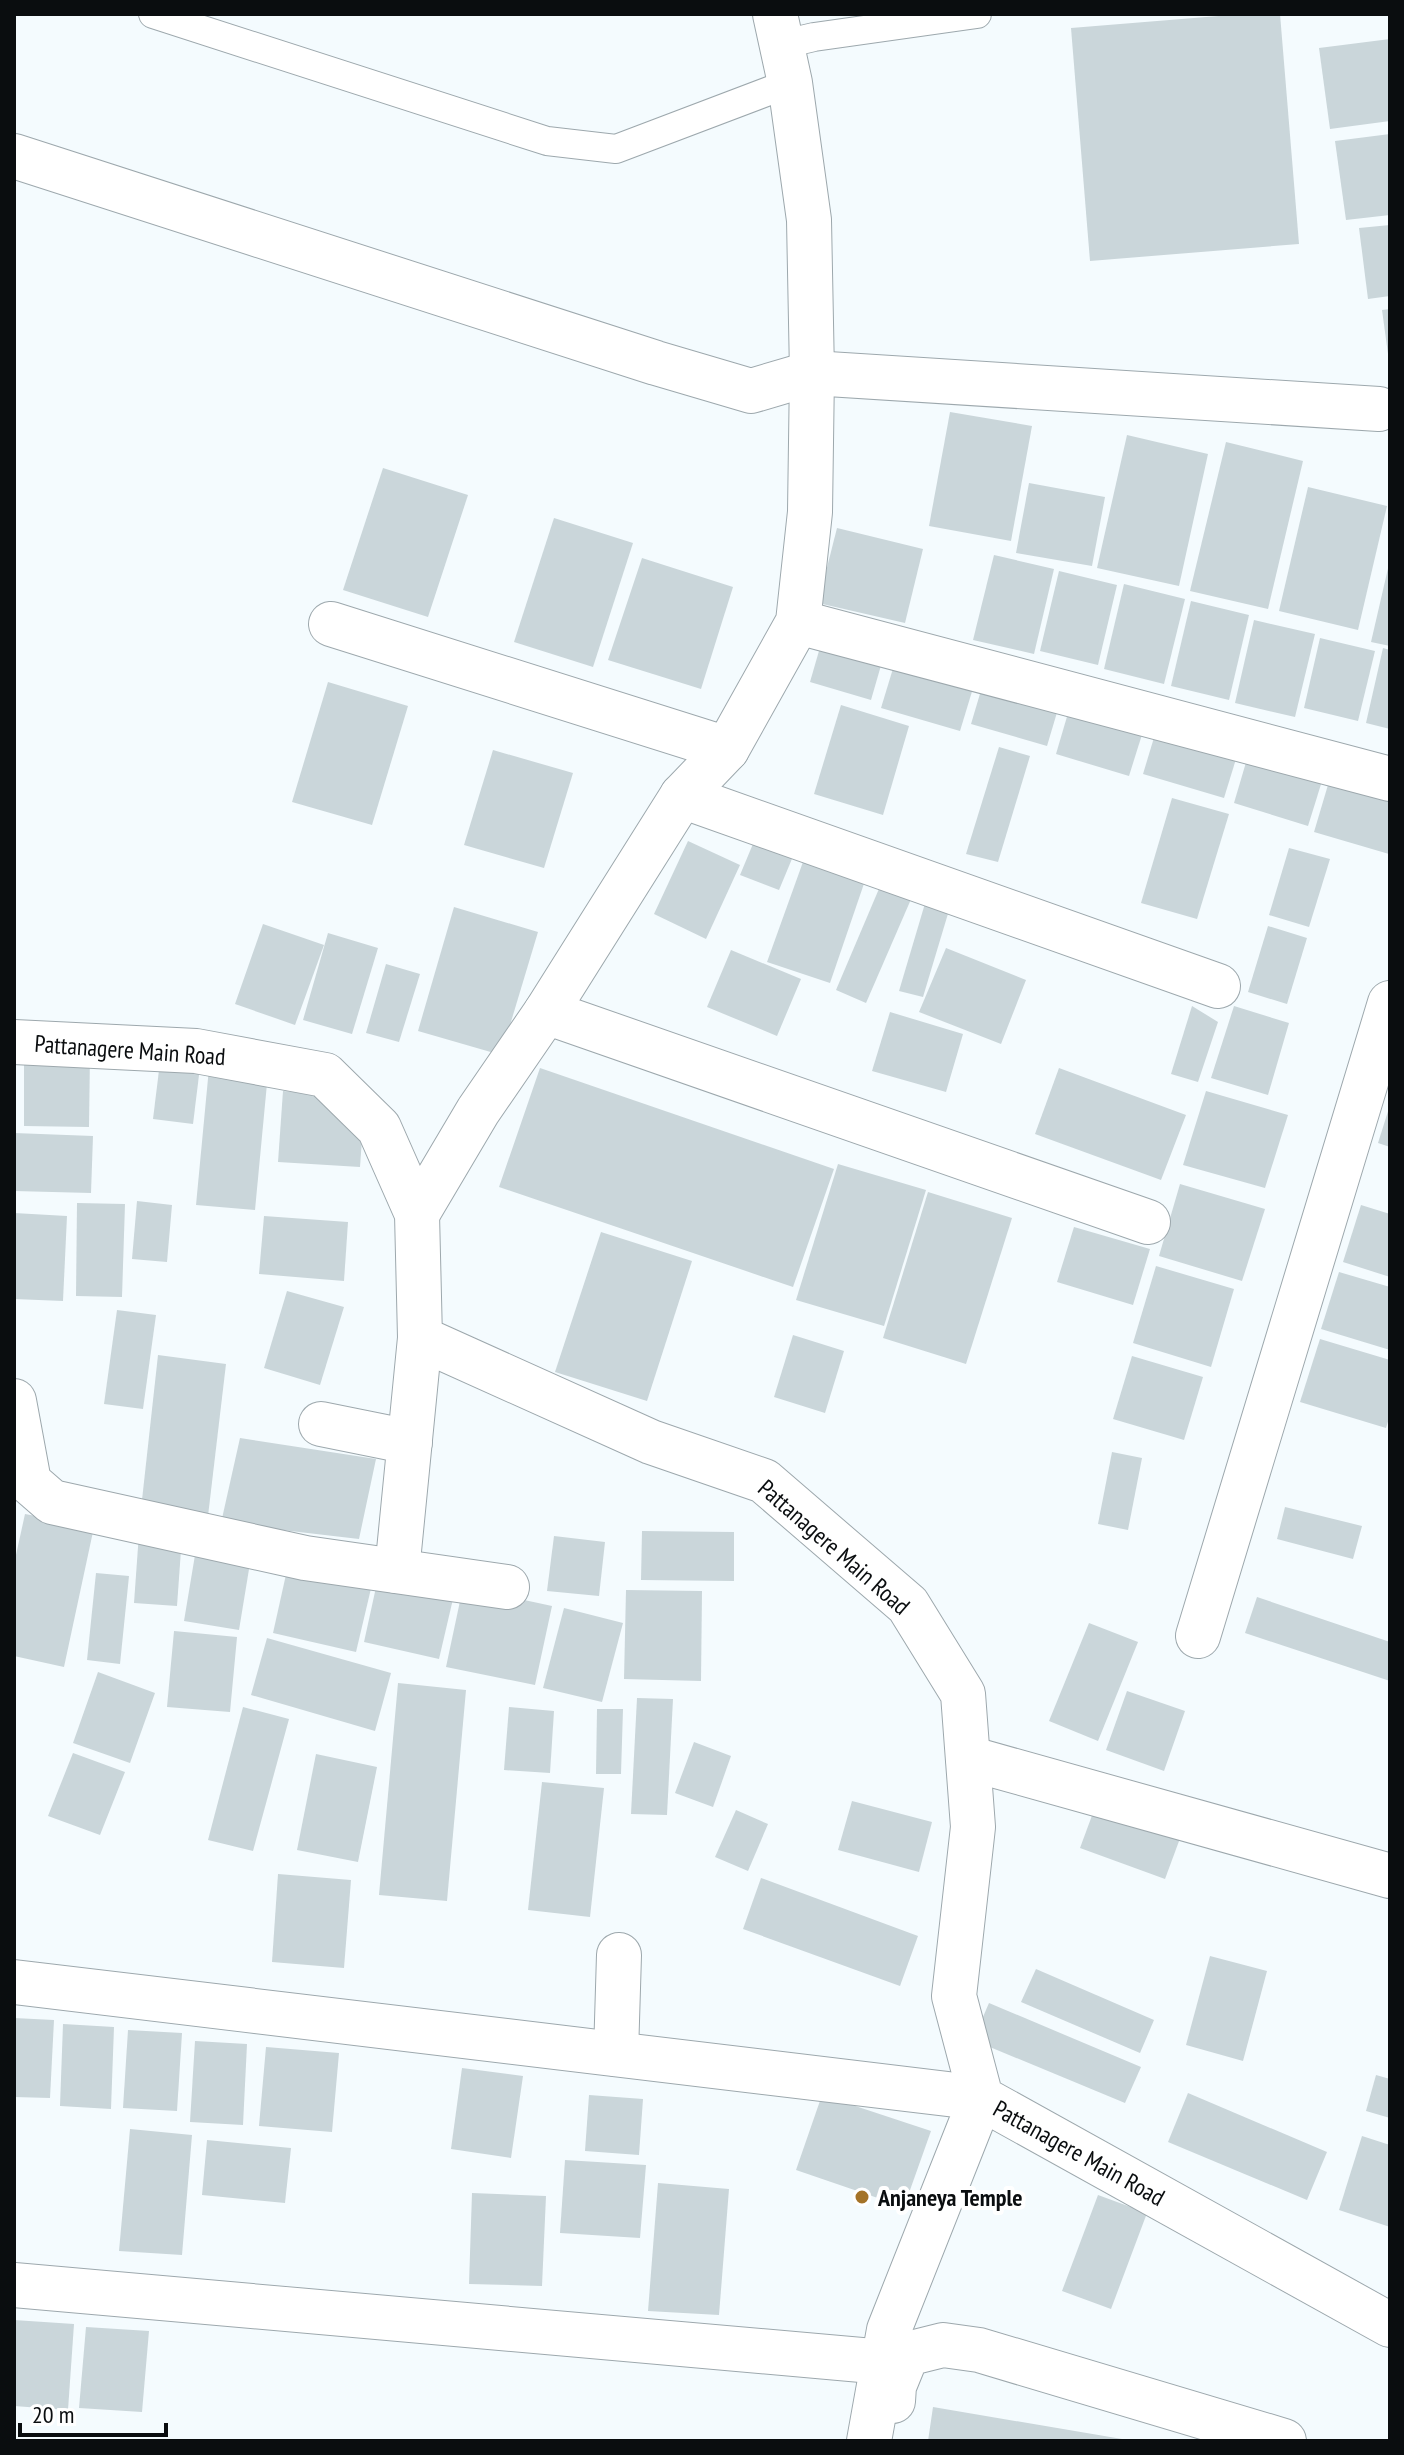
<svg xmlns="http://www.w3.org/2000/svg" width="1404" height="2455" font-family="'PT Sans Narrow',sans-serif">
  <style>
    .building { fill: #cad6da }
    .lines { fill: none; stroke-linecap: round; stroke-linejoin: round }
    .lane-casing { stroke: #9da8ad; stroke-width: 30 }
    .street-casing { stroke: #9da8ad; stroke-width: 46 }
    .secondary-casing { stroke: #9da8ad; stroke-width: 46 }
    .lane { stroke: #fff; stroke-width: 28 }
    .street { stroke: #fff; stroke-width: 44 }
    .secondary { stroke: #fff; stroke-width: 44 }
    .poi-dot { fill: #a47328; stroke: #fff; stroke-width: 3 }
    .labels { text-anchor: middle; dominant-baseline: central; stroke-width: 8; stroke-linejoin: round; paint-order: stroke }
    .street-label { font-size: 24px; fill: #0a0d0f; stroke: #fff }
    .poi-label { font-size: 24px; font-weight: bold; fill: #0a0d0f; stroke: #fff; text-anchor: start }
  </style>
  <rect width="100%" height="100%" fill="#f4fbfe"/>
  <g class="building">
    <polygon points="1243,14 1280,14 1299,244 1090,261 1071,28"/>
    <polygon points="1390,39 1390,121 1330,129 1319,48"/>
    <polygon points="1390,134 1390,215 1346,220 1335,141"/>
    <polygon points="1390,225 1390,296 1368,299 1359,228"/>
    <polygon points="1390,309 1390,354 1388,354 1382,310"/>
    <polygon points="950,412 1032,426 1011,541 929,526"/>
    <polygon points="1127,435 1208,454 1179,586 1097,568"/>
    <polygon points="1226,442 1303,461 1268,609 1190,591"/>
    <polygon points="383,468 468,495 428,617 343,590"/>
    <polygon points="1029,483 1105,497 1092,566 1016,553"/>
    <polygon points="1308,487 1387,506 1358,630 1279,611"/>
    <polygon points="554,518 633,543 593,667 514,642"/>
    <polygon points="837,528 923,549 905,623 818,603"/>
    <polygon points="994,555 1054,569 1034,654 973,640"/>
    <polygon points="642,558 733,587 701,689 608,660"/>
    <polygon points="1389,564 1390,564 1390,646 1371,642"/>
    <polygon points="1059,571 1117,585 1098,665 1040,651"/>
    <polygon points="1124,584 1185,599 1164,684 1104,669"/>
    <polygon points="1191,601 1249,615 1229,700 1171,686"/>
    <polygon points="1254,620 1315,634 1295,717 1235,703"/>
    <polygon points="823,637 884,655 871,700 810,682"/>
    <polygon points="1320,638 1375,651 1358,721 1304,708"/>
    <polygon points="1383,648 1390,650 1390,729 1366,723"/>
    <polygon points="898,652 977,675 960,731 881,708"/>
    <polygon points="985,677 1061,699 1047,746 971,724"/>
    <polygon points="328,682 408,706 372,825 292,802"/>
    <polygon points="1071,703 1145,725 1129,776 1056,754"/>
    <polygon points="841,705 909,726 883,815 814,794"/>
    <polygon points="1159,721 1240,746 1224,798 1143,774"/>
    <polygon points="1252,742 1327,765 1308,826 1234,803"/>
    <polygon points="999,747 1030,756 998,862 966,854"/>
    <polygon points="493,750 573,773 544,868 464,845"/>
    <polygon points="1333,768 1390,784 1389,854 1314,832"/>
    <polygon points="1172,798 1229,814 1197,919 1141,903"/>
    <polygon points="760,827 799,842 779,890 740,875"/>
    <polygon points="688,841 740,865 706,939 654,914"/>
    <polygon points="808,848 869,869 830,983 767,962"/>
    <polygon points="1289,848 1330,859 1309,927 1269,915"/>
    <polygon points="884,877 915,890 866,1003 836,990"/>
    <polygon points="929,890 953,897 923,997 899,991"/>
    <polygon points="454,907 538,932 501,1055 418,1031"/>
    <polygon points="263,924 324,945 295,1025 235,1004"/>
    <polygon points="1268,926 1307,938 1287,1004 1248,992"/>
    <polygon points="328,933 378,948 352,1034 303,1020"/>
    <polygon points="946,948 1026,980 1001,1044 919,1012"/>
    <polygon points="731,950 801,979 777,1036 707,1007"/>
    <polygon points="386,964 420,974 399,1042 366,1033"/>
    <polygon points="1192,1006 1218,1022 1198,1082 1171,1074"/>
    <polygon points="1234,1006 1289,1023 1268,1095 1211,1078"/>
    <polygon points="890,1012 963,1034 946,1092 872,1071"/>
    <polygon points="24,1053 90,1054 89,1127 24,1126"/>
    <polygon points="160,1062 200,1067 193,1124 153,1119"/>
    <polygon points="209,1068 268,1073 255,1210 196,1205"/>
    <polygon points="540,1068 834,1169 793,1287 499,1187"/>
    <polygon points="1059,1068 1186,1115 1161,1180 1035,1134"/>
    <polygon points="283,1091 365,1097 360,1167 278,1162"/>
    <polygon points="1206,1091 1288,1115 1265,1188 1183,1165"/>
    <polygon points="1390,1105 1390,1147 1378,1143"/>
    <polygon points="14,1133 93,1136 91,1193 14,1191"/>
    <polygon points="838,1164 926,1190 884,1326 796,1300"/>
    <polygon points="1180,1184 1265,1209 1242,1281 1159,1256"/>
    <polygon points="928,1192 1012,1218 966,1364 883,1338"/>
    <polygon points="137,1201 172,1205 167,1262 132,1259"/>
    <polygon points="77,1203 125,1204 122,1297 76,1296"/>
    <polygon points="1361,1205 1390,1214 1390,1277 1343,1262"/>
    <polygon points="14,1213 67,1216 63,1301 14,1299"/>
    <polygon points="264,1216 348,1222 344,1281 259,1274"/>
    <polygon points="1074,1227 1150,1249 1133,1305 1057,1282"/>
    <polygon points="601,1232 692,1261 647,1401 555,1372"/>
    <polygon points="1156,1266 1234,1289 1211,1367 1133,1343"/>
    <polygon points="1339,1272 1390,1287 1390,1350 1321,1329"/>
    <polygon points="287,1291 344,1307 320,1385 264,1368"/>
    <polygon points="117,1310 156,1315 143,1409 104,1404"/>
    <polygon points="793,1335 844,1351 825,1413 774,1397"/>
    <polygon points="1320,1339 1390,1360 1390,1415 1386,1428 1300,1402"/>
    <polygon points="158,1355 226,1364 208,1516 141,1509"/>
    <polygon points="1132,1356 1203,1377 1184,1440 1113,1419"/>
    <polygon points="240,1438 376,1459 359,1539 221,1523"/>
    <polygon points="1112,1452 1142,1458 1128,1530 1098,1524"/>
    <polygon points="1285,1507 1362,1526 1353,1559 1277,1539"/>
    <polygon points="25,1514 94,1527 64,1667 14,1656 14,1564"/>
    <polygon points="642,1531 734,1532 734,1581 641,1580"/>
    <polygon points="139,1533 182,1536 177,1606 134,1603"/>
    <polygon points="554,1536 605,1542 599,1596 547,1591"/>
    <polygon points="196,1549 251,1557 239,1630 184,1621"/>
    <polygon points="289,1561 373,1580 356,1652 273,1633"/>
    <polygon points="380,1569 456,1586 439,1659 364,1642"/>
    <polygon points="96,1573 129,1576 120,1664 87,1660"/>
    <polygon points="463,1587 552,1606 535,1685 446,1667"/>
    <polygon points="626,1590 702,1591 701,1681 624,1679"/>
    <polygon points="1257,1597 1390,1642 1390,1681 1245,1633"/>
    <polygon points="564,1608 623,1623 602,1702 543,1688"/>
    <polygon points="1089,1623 1138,1642 1098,1741 1049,1721"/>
    <polygon points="174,1631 237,1637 230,1712 167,1707"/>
    <polygon points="267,1638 391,1673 375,1731 251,1695"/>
    <polygon points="98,1672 155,1693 130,1763 73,1743"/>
    <polygon points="398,1683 466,1690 447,1901 379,1895"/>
    <polygon points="1127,1691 1185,1711 1164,1771 1106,1750"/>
    <polygon points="637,1698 673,1699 667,1815 631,1814"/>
    <polygon points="243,1707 289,1719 253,1851 208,1840"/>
    <polygon points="509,1707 554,1711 550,1773 504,1770"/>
    <polygon points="597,1709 623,1709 621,1774 596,1774"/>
    <polygon points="694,1742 731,1756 713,1807 675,1793"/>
    <polygon points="73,1753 125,1772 100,1835 48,1816"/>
    <polygon points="316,1754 377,1767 358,1862 297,1850"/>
    <polygon points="542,1782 604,1788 590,1917 528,1910"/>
    <polygon points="852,1801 932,1822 919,1872 838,1850"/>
    <polygon points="1097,1802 1182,1833 1165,1879 1080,1848"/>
    <polygon points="736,1810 768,1824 748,1871 715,1857"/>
    <polygon points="278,1874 351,1880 344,1968 272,1962"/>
    <polygon points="761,1878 918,1936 900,1986 743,1929"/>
    <polygon points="1210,1956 1267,1971 1243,2061 1186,2045"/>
    <polygon points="1036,1969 1154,2020 1140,2053 1021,2002"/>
    <polygon points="989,2003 1141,2067 1125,2103 973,2040"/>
    <polygon points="14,2018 54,2020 50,2098 14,2097"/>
    <polygon points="63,2024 114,2027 111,2109 60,2106"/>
    <polygon points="128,2030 182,2033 177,2111 123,2108"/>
    <polygon points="195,2041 247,2044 243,2125 190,2122"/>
    <polygon points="266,2047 339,2053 332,2132 259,2126"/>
    <polygon points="462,2068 523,2076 511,2158 451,2149"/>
    <polygon points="1376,2075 1390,2079 1390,2118 1366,2111"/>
    <polygon points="1188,2093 1327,2152 1307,2200 1168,2142"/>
    <polygon points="589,2095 643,2099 639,2155 585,2151"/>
    <polygon points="822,2095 931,2131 904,2207 796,2170"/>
    <polygon points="130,2129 192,2135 182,2255 119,2251"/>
    <polygon points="1362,2136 1390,2145 1390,2227 1339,2210"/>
    <polygon points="207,2140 291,2148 285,2203 202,2195"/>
    <polygon points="565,2160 646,2165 640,2238 560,2233"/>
    <polygon points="658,2183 729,2189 719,2315 648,2311"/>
    <polygon points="472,2193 546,2196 542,2286 469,2284"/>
    <polygon points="1098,2195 1147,2213 1111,2309 1062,2291"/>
    <polygon points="14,2320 74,2324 68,2410 14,2406"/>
    <polygon points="86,2327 149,2331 142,2412 79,2408"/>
    <polygon points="933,2407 1122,2439 1122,2441 928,2441"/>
  </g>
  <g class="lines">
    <defs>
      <g id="lane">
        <polyline points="153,14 547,141 616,149 790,83"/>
        <polyline points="780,45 814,37 977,14"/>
      </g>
      <g id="street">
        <polyline points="14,156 656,363 751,391 812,373 1379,409"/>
        <polyline points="798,622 1390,779"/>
        <polyline points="331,624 727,749"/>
        <polyline points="682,796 1218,986"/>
        <polyline points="546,1012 1148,1222"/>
        <polyline points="417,1214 478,1111 546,1012 682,796 727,749 798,622 810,512 812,373 809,220 790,83 775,14"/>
        <polyline points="14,1401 29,1482 52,1502 305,1558 507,1587"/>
        <polyline points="321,1424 410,1442"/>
        <polyline points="397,1571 420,1338"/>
        <polyline points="1198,1636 1390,1003"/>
        <polyline points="968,1758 1390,1876"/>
        <polyline points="14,1982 981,2098 889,2330 869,2441"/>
        <polyline points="616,2054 619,1955"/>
        <polyline points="14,2285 884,2362"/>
        <polyline points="893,2401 894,2386 907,2354 943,2345 979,2350 1284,2441"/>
      </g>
      <polyline id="secondary" points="14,1042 196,1051 325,1075 379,1128 417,1214 420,1338 651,1442 764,1481 908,1605 963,1694 973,1827 954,1996 981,2098 1390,2325"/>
    </defs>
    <use href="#lane" class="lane-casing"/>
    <use href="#street" class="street-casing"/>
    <use href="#secondary" class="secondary-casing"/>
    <use href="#lane" class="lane"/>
    <use href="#street" class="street"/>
    <use href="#secondary" class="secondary"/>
  </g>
  <circle class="poi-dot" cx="862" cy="2197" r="8"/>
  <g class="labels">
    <g class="street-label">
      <text transform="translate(130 1050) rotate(4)">Pattanagere Main Road</text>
      <text transform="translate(834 1547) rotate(41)">Pattanagere Main Road</text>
      <text transform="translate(1079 2153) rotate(29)">Pattanagere Main Road</text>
    </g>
    <g class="poi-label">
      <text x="878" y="2197">Anjaneya Temple</text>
    </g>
  </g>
  <rect width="1404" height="2455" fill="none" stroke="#0a0d0f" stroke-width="32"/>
  <path d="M20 2423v12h146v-12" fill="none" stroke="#0a0d0f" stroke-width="4"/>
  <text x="32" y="2423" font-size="24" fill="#0a0d0f" stroke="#ffffff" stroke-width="6" paint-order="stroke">20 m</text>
</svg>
